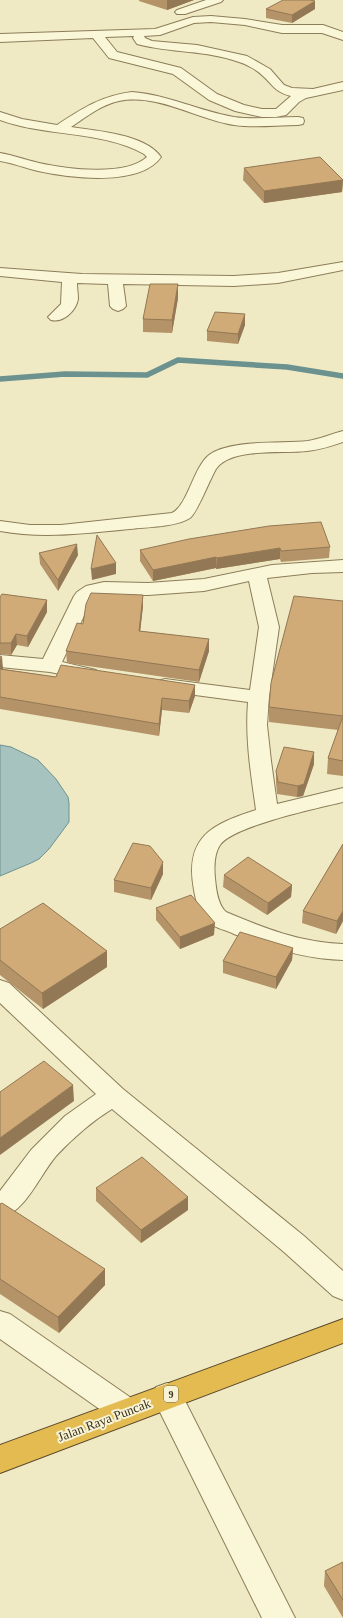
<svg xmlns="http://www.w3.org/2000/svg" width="343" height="1618" font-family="'Times New Roman',serif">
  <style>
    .water { fill: #a6c3bf; stroke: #6c928f }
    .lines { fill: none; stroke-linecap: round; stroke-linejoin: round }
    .stream { stroke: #6c928f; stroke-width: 5.5 }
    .minor-casing { stroke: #8c7d59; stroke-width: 2 }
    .highway-casing { stroke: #5a492d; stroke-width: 2 }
    .minor { fill: #faf6d8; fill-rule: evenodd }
    .highway { fill: #e3bb51; fill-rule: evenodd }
    .wall { fill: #b39367 }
    .shaded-wall { fill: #927854 }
    .building { fill: #d0ab78; stroke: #927854 }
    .labels { text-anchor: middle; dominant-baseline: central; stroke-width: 4; stroke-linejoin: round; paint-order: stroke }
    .shield { fill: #f7f3d4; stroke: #736b55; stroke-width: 1 }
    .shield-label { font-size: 10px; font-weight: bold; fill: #3b311e }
    .near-street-label { font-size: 13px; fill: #3b311e; stroke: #f7f3d4 }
  </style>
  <rect width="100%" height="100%" fill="#f0eac4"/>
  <polygon class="water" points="0,745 11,747 38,760 56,779 68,797 69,803 69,822 49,849 39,859 31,863 0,876"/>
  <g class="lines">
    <polyline class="stream" points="0,379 65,374 147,375 178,360 287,367 343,376"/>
    <defs>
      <g id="minor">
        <polygon points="206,0 223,0 221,2 185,14 177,14 175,12 177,10"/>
        <path d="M211 16 245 19 282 25H323L343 32V40L322 33H282L245 25 211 22 194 23 160 35 144 36 145 38 152 41 197 45 247 56 270 69 284 85 292 88 313 89 343 82V90L306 98 299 102 286 115 276 117H262L235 111 209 100 173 74 109 58 93 38 0 42V34L155 29 193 17ZM134 36 133 38 137 44C170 53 207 50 239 62 246 64 257 70 263 76 274 86 275 92 291 96L276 109H262L244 105 217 94 181 68 117 52 105 37Z"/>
        <path d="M132 92C169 95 199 111 234 117 255 120 277 117 298 117L303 118 304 121 303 124 298 125C277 125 255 128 234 125 196 119 158 93 119 101 101 105 86 117 71 127 97 131 145 134 161 157 140 187 70 178 38 171 25 168 13 163 0 161V153C13 155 26 160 39 163 66 169 125 177 147 157L144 154C101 130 46 137 0 120V112L22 119 57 125C83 108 101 96 132 92Z"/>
        <path d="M343 262V270L278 283 234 286 123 284 126 306 123 309 118 311 113 309 110 306 108 284 77 283C77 288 78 294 78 299 76 311 63 323 51 320L48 317 61 304 62 282 0 276V268L82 274 234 276 278 273Z"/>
        <path d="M343 431V442C331 446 319 450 307 451 283 454 231 447 216 469 210 479 197 513 190 518 176 527 147 527 130 529 86 533 44 539 0 531V521L30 525H61L172 513C188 505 193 468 209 455 231 439 281 444 308 441 320 439 331 434 343 431Z"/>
        <path d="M343 560V572L312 573 267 578 279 627 269 697 267 725 271 761 277 804 343 788V802C318 808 233 826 220 845 214 854 214 868 215 878 216 890 218 905 226 912 266 929 300 942 343 944V960C305 959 269 948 234 934 226 930 215 928 209 923 199 915 196 901 194 890 184 837 212 824 256 810 251 774 245 739 248 702L165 691 158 689 155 685 158 681 165 679 250 690 259 627 249 581 204 591 148 595H99L92 599 62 662 96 670 99 674 96 678 89 680 50 672 0 667V655L43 659 74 596 77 592 86 586 104 582 148 583 204 579 272 565Z"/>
        <path d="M0 980 9 983 123 1089 304 1236 343 1271V1300L333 1296 284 1252 112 1109C91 1122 73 1138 56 1156 39 1176 27 1210 0 1219V1191L31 1150 65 1116 96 1094 0 1003Z"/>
        <polygon points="0,1311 10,1314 137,1402 141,1411 137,1420 126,1424 115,1420 0,1339"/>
        <polygon points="167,1383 178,1387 295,1618 262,1618 152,1396 156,1387"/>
      </g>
      <polygon id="highway" points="343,1319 343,1343 0,1473 0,1445"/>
    </defs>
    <use href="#minor" class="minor-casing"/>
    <use href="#highway" class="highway-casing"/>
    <use href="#minor" class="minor"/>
    <use href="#highway" class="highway"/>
  </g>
  <g class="wall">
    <polygon points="139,0 194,0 167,10 139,1"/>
    <polygon points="266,9 315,9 292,23 266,18"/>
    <polygon points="244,168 343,180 342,192 264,203 243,180"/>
    <polygon points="178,284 178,298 172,333 143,332 143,319"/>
    <polygon points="245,314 245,325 238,344 207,341 207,331"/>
    <polygon points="330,547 329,558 281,562 280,559 216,569 216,568 153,581 140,561 140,550"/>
    <polygon points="39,553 78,555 58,591 40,564"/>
    <polygon points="0,597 47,612 28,647 17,645 11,655 0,654"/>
    <polygon points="343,601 343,776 327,774 328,758 338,730 269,722 269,707"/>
    <polygon points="143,606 140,631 209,639 209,651 199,682 67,663 66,651 83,624"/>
    <polygon points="0,656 3,669 56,677 195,685 195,696 189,713 162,710 159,736 0,709"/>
    <polygon points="314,764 303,796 297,797 277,794 276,783 276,771"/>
    <polygon points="343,844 343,921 336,934 302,923 303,911"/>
    <polygon points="163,874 151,900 114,892 114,880"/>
    <polygon points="224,875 292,885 291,897 267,915 223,887"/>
    <polygon points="156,908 214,935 180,949 156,920"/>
    <polygon points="0,929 107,967 43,1009 0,975"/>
    <polygon points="293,948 292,960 276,989 223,973 223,961"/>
    <polygon points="96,1188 188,1210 141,1243 96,1201"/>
    <polygon points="0,1204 105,1285 59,1333 0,1294"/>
    <polygon points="343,1562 343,1618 324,1586 325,1571"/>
  </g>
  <g class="shaded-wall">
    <polygon points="167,0 194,0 167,10"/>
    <polygon points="315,1 315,9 292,23 292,15"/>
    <polygon points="343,180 342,192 264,203 264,191"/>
    <polygon points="178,284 178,298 172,333 172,320"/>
    <polygon points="245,314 245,325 238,344 238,334"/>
    <polygon points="77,544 78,555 58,591 58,580"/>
    <polygon points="280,548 280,559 216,569 217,558"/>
    <polygon points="216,557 216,568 153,581 153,570"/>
    <polygon points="116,563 116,574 92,580 91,569"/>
    <polygon points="143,595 143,606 139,642 139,631"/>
    <polygon points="47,600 47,612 28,647 27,636"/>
    <polygon points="16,634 17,645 11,655 11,643"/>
    <polygon points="209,639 209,651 199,682 199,670"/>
    <polygon points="2,657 3,669 0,674 0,661"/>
    <polygon points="195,685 195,696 189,713 189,701"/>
    <polygon points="162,698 162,710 159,736 159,724"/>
    <polygon points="314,752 314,764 303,796 297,797 298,786"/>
    <polygon points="163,862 163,874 151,900 151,888"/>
    <polygon points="292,885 291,897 267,915 268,903"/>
    <polygon points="343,911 343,921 336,934 337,921"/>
    <polygon points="215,923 214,935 180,949 180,937"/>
    <polygon points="293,948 292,960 276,989 276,977"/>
    <polygon points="107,951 107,967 43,1009 42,993"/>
    <polygon points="73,1085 74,1101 0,1155 0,1138"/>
    <polygon points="188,1197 188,1210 141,1243 141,1230"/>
    <polygon points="105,1269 105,1285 59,1333 58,1317"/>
  </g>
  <g class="building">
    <polygon points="283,0 310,0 315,1 292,15 266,9"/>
    <polygon points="320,157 343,180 264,191 244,168"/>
    <polygon points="150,284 178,284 172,320 143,319"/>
    <polygon points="215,312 245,314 238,334 207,331"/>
    <polygon points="321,522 330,547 281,551 280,548 217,558 216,557 153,570 140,550 189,539 269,526"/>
    <polygon points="97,535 116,563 91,569"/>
    <polygon points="77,544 58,580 39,553"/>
    <polygon points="91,593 143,595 139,631 209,639 199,670 66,651 77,623 83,624 86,604"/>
    <polygon points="2,594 47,600 27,636 16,634 11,643 0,643 0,597"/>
    <polygon points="294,596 343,601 343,716 269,707 271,683"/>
    <polygon points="0,656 2,657 0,661"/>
    <polygon points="61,665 195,685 189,701 162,698 159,724 0,697 0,669 56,677"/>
    <polygon points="343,716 343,761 328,758"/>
    <polygon points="284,747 314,752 304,784 298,786 278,782 276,771"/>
    <polygon points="133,843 150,846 163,862 151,888 114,880"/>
    <polygon points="343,844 343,911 337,921 303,911"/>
    <polygon points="248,857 292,885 268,903 224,875"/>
    <polygon points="191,895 215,923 180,937 156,908"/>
    <polygon points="43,903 107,951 42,993 0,960 0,929"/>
    <polygon points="240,932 293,948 276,977 223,961"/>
    <polygon points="44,1061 73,1085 0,1138 0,1092"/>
    <polygon points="142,1157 188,1197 141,1230 96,1188"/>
    <polygon points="2,1203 105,1269 58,1317 0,1279 0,1204"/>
    <polygon points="343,1562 343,1600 325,1571"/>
  </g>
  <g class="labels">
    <rect class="shield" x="164" y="1386" width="14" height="16" rx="3"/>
    <g class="shield-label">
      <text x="171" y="1394">9</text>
    </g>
    <g class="near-street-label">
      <text transform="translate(104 1420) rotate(-21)">Jalan Raya Puncak</text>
    </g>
  </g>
</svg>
